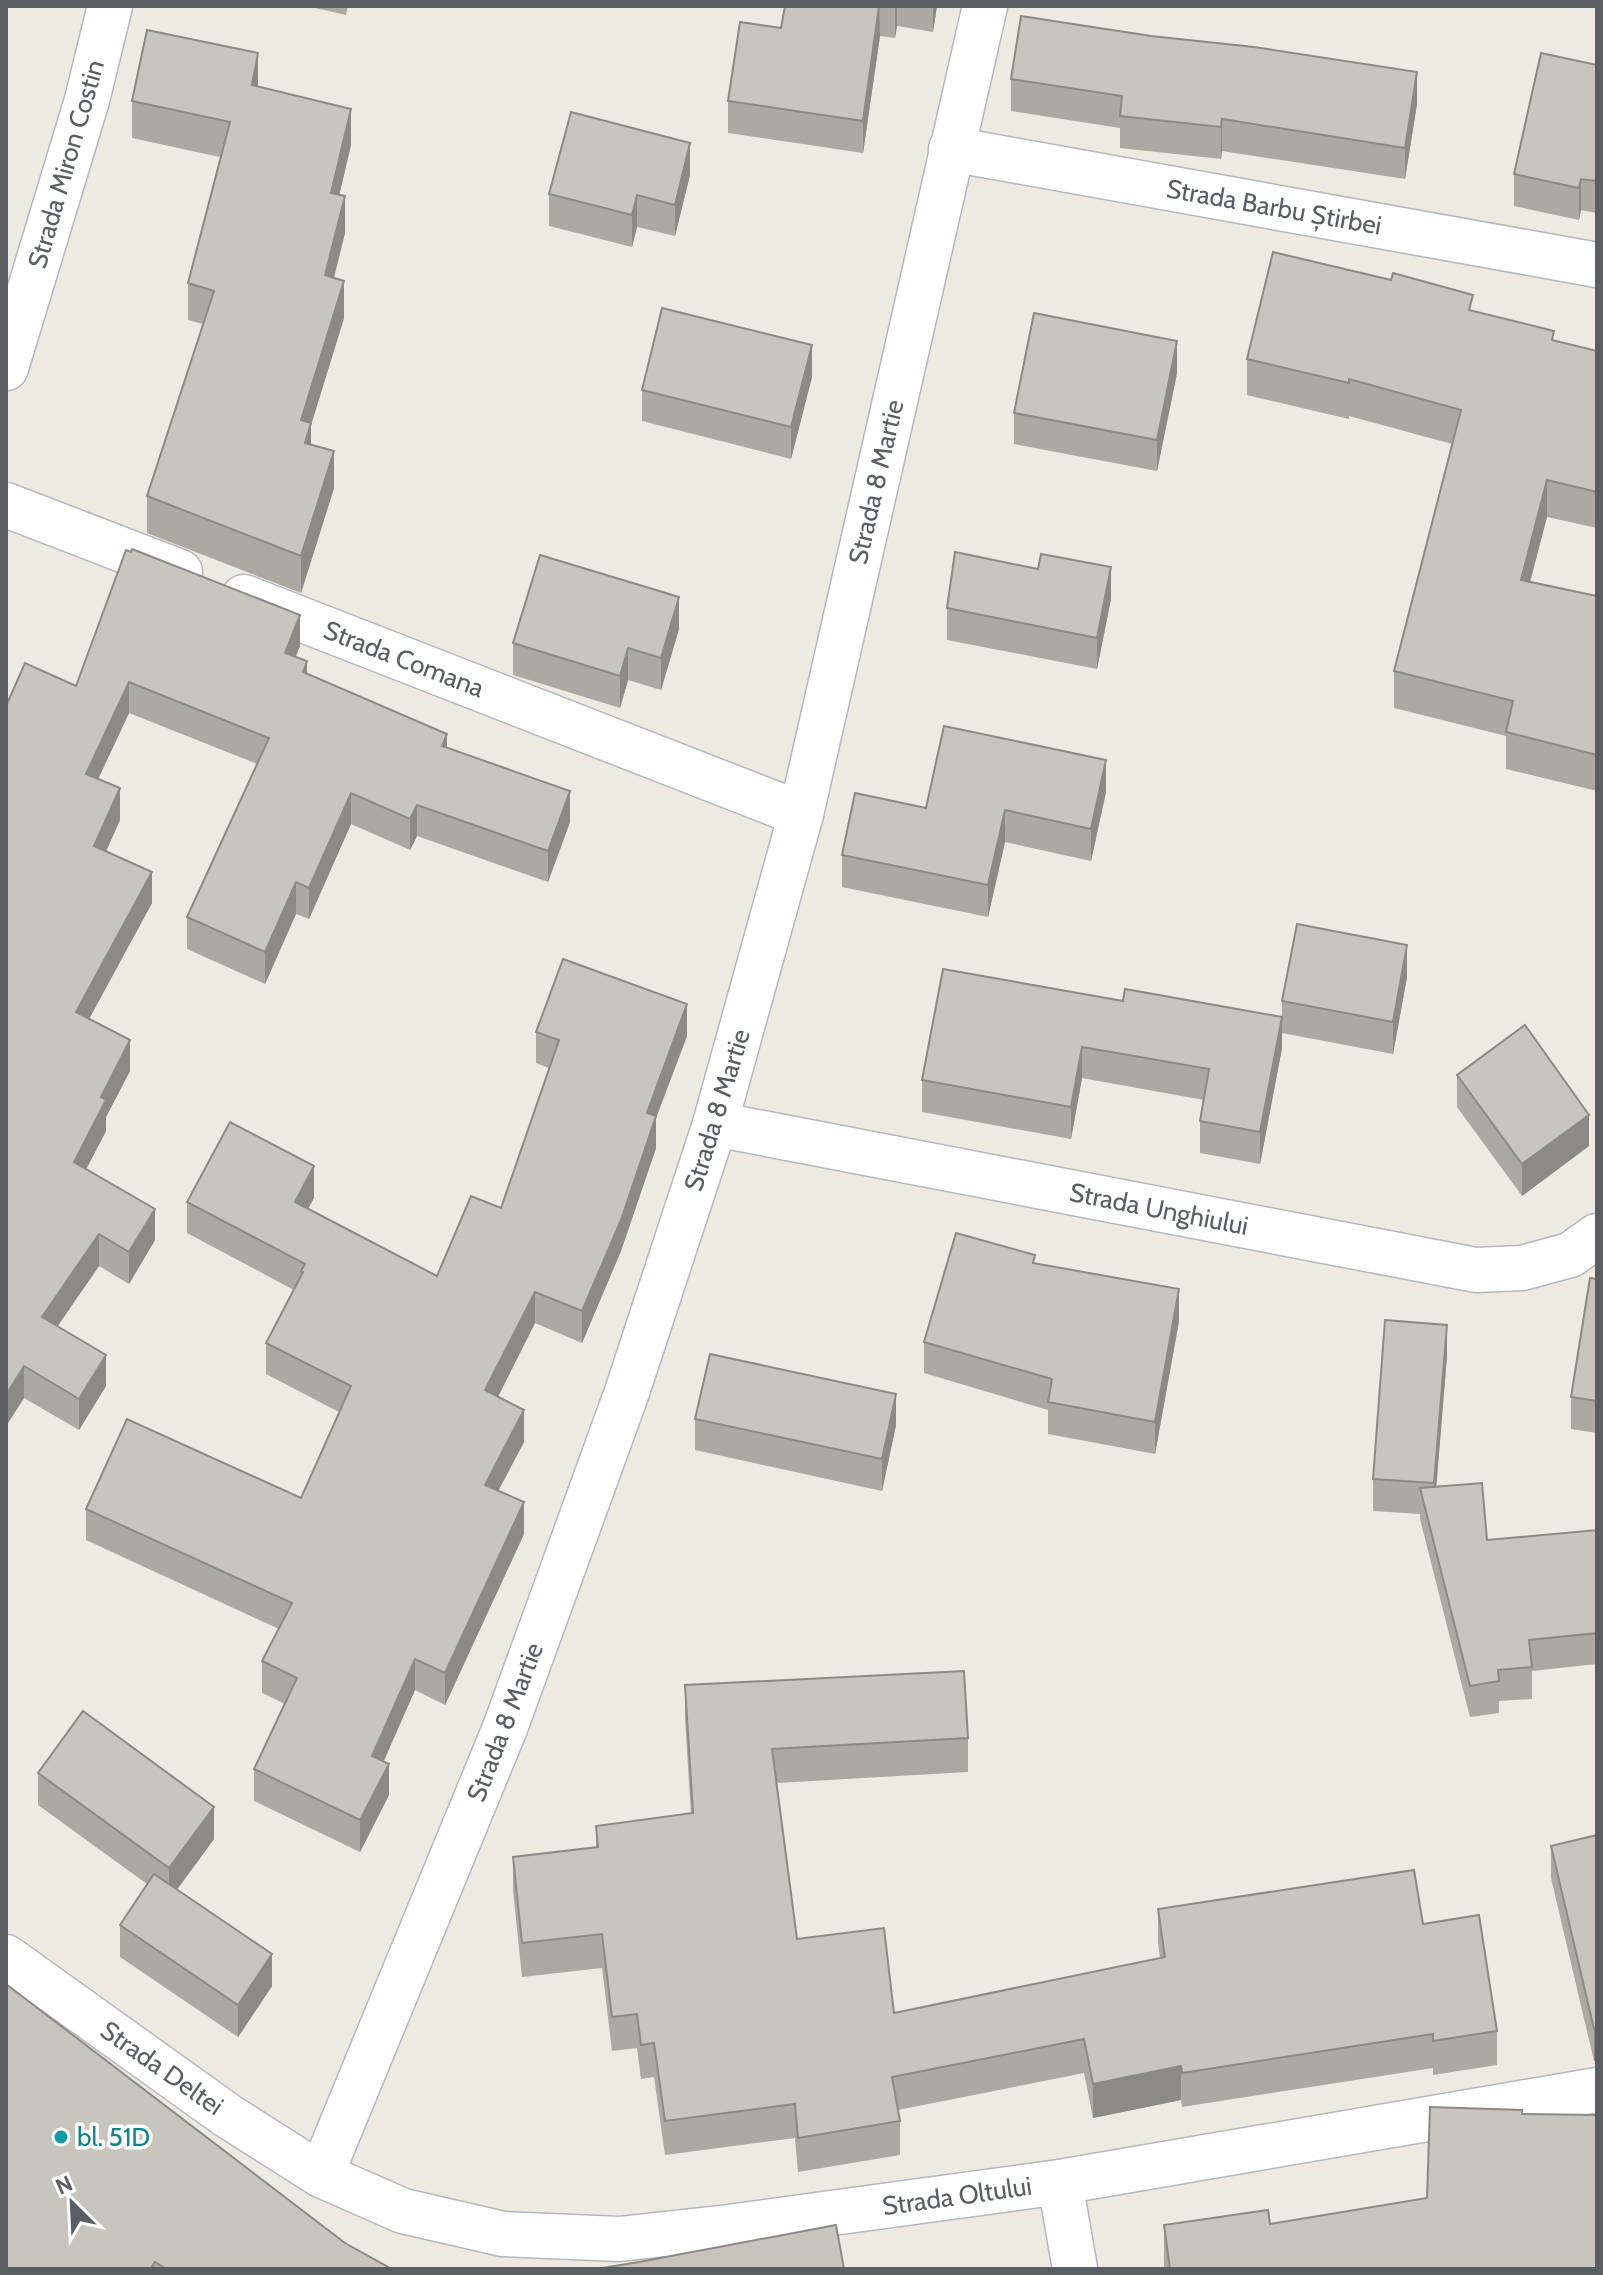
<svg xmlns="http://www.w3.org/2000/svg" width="1603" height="2275" font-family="Cabin,sans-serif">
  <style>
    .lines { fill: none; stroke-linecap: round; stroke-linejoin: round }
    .street-casing { stroke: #b4b7bc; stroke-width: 47 }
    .street { stroke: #fff; stroke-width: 44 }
    .wall { fill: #aca9a3 }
    .shaded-wall { fill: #8c8a85 }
    .building { fill: #c8c5be; stroke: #8c8a85; stroke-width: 2 }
    .culture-dot { fill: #0f9aa8; stroke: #fff; stroke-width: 3 }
    .labels { text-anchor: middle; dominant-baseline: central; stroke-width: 7; stroke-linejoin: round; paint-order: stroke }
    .street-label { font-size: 26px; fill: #5a5e62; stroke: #fff }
    .culture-label { font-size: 26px; fill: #0d838f; stroke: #fff; text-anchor: start }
  </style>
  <rect width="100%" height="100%" fill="#edeae1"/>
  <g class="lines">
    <defs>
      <g id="street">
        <polyline points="951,149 1597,265"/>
        <polyline points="6,368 87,100 110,6"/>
        <polyline points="6,505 180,572"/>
        <polyline points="244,597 801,814"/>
        <polyline points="715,1124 1476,1270 1522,1268 1570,1255 1597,1236"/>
        <polyline points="6,1957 228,2116 321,2175 403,2211 503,2234 619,2239 729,2227 1060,2182 1597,2090"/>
        <polyline points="321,2175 505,1728 627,1392 715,1124 801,814 985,6"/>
        <polyline points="1060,2182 1075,2269"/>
      </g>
    </defs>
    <use href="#street" class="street-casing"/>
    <use href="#street" class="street"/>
  </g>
  <g class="wall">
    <polygon points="306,6 348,6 346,15"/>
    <polygon points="785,6 937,6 933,32 897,26 895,38 880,36 863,153 728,133 728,101 781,28"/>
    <polygon points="1597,65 1597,213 1581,210 1579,220 1514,206 1514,174"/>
    <polygon points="1011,79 1417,104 1405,179 1222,151 1221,159 1120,148 1120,128 1011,111"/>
    <polygon points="258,87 351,145 339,195 345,233 334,278 344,318 311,425 311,444 334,488 301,593 147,533 147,496 203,324 188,320 188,283 220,157 132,138 132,101"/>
    <polygon points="690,175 675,236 637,227 632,247 549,226 549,194"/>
    <polygon points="1473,311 1554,341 1597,351 1597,528 1547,517 1530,582 1597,596 1597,791 1506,769 1506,736 1394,708 1394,671 1452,444 1349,416 1349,419 1247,395 1247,359"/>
    <polygon points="1177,373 1157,471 1014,444 1014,413"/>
    <polygon points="812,377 791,459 642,421 642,390"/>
    <polygon points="1111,599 1097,669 947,640 947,608"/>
    <polygon points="679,629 661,690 628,680 620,708 513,675 513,643"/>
    <polygon points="300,646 295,657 307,674 447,748 570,822 548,882 417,836 410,850 351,824 309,919 296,914 265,984 187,949 187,917 257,764 129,713 98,779 120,820 106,851 152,903 89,1019 130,1071 106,1117 106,1131 86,1169 155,1240 129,1284 99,1266 57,1326 106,1386 79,1430 24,1398 6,1426 6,706 76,686"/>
    <polygon points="1106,792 1091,861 1005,842 988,917 842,887 842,855 926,808"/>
    <polygon points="943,969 1282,1048 1260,1164 1200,1153 1200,1121 1204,1100 1082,1078 1071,1139 922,1112 922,1080"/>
    <polygon points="1407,977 1393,1054 1282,1033 1282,1001"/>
    <polygon points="536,1032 687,1036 656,1118 656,1148 621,1251 582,1343 535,1323 498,1397 524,1442 498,1491 524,1534 445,1705 415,1690 384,1761 389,1795 360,1852 254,1801 254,1769 285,1704 262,1693 262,1661 279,1629 86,1540 86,1509 301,1498 339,1412 266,1374 266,1343 294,1290 187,1233 187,1202 314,1198 308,1208 437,1276 501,1208 549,1068 536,1063"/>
    <polygon points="1457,1075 1589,1146 1522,1196 1457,1107"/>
    <polygon points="1035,1263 1179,1321 1155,1454 1048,1434 1048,1410 924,1373 924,1342"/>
    <polygon points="1597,1279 1597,1433 1571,1429 1571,1397"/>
    <polygon points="1447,1356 1436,1486 1487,1540 1597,1530 1597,1664 1532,1671 1532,1699 1499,1701 1499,1713 1470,1717 1420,1519 1420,1514 1373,1511 1373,1479"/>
    <polygon points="695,1419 896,1425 882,1491 695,1450"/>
    <polygon points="685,1685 968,1738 968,1772 777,1783 797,1939 894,2013 1160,1958 1158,1943 1158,1909 1423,1924 1497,2031 1497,2065 1433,2075 1433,2068 1182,2107 1181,2100 1093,2118 1084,2073 898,2110 900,2121 900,2155 798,2172 795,2138 665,2155 654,2077 641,2079 637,2048 612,2051 602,1968 522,1977 513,1891 513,1857 596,1847 596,1826 691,1814 685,1719"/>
    <polygon points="38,1773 214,1839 177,1890 272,1986 238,2037 120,1957 120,1925 147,1884 38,1805"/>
    <polygon points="1597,1835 1594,2061 1551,1878 1551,1846"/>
    <polygon points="1522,2114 1597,2115 1597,2269 1164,2269 1164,2225 1270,2224 1427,2198"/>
    <polygon points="345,2243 392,2269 6,2269"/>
  </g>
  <g class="shaded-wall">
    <polygon points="879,6 880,36 863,153 863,121"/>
    <polygon points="895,6 897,6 897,26 895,38"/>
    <polygon points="933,6 937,6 933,32"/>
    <polygon points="258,53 258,90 252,85"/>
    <polygon points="1417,72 1417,104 1405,179 1405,148"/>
    <polygon points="351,109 351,145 331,230 331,193"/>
    <polygon points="1222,119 1222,151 1221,159 1221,127"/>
    <polygon points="690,143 690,175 675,236 675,205"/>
    <polygon points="1581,179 1581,210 1579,220 1579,188"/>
    <polygon points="637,195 637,227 632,247 632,215"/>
    <polygon points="345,196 345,233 325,312 325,275"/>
    <polygon points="344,281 344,318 311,425 311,460 305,479 301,420"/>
    <polygon points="1177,341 1177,373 1157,471 1157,440"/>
    <polygon points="812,345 812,377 791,459 791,427"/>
    <polygon points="334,451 334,488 301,593 301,556"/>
    <polygon points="1547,480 1547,517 1521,616 1521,580"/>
    <polygon points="1111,567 1111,599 1097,669 1097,638"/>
    <polygon points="679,597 679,629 661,690 661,658"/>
    <polygon points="300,615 300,646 285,684 285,653"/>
    <polygon points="628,648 628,680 620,708 620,676"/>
    <polygon points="307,661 307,692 303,672"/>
    <polygon points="129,682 129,713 86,805 86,774"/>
    <polygon points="447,734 447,766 442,746"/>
    <polygon points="1106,760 1106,792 1091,861 1091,829"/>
    <polygon points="120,788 120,820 94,878 94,846"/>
    <polygon points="570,791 570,822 548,882 548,851"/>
    <polygon points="351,793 351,824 309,919 309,888"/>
    <polygon points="417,805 417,836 410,850 410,819"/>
    <polygon points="1005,810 1005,842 988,917 988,885"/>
    <polygon points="152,872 152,903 76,1043 76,1012"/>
    <polygon points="296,882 296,914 265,984 265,952"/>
    <polygon points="1407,945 1407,977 1393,1054 1393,1022"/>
    <polygon points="687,1004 687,1036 656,1118 656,1148 621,1251 582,1343 582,1311 647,1113"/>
    <polygon points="1282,1017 1282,1048 1260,1164 1260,1132"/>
    <polygon points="130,1040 130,1071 106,1117 106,1131 74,1193 74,1162 101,1097"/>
    <polygon points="1082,1047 1082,1078 1071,1139 1071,1107"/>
    <polygon points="1589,1115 1589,1146 1522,1196 1522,1164"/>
    <polygon points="314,1166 314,1198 295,1233 295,1202"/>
    <polygon points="155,1209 155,1240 129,1284 129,1252"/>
    <polygon points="99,1234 99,1266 42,1349 42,1317"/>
    <polygon points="1179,1289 1179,1321 1155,1454 1155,1422"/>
    <polygon points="535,1292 535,1323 485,1422 485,1390"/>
    <polygon points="1447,1325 1447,1356 1434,1515 1434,1483"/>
    <polygon points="106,1355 106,1386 79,1430 79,1399"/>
    <polygon points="24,1366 24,1398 6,1426 6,1395"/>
    <polygon points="896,1394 896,1425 882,1491 882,1459"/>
    <polygon points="524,1410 524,1442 485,1516 485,1485"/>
    <polygon points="524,1502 524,1534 445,1705 445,1673"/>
    <polygon points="415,1659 415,1690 372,1787 372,1756"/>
    <polygon points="389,1764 389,1795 360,1852 360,1820"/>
    <polygon points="214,1807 214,1839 169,1900 169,1868"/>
    <polygon points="272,1954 272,1986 238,2037 238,2005"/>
    <polygon points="1594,2029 1597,2029 1597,2060 1594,2061"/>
    <polygon points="1181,2066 1181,2100 1093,2118 1093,2084"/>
  </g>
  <g class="building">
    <polygon points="785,6 879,6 863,121 728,101 740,22 781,28"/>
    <polygon points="1021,16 1151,36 1254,47 1417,72 1405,148 1222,119 1221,127 1120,116 1122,96 1011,79"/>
    <polygon points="147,30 258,53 252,85 351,109 331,193 345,196 325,275 344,281 301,420 311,423 305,443 334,451 301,556 147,496 214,291 188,283 230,122 132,101"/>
    <polygon points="1541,53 1597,65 1597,181 1581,179 1579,188 1514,174"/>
    <polygon points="571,112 690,143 675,205 637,195 632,215 549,194"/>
    <polygon points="1273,252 1391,280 1393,273 1473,295 1469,310 1554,331 1552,340 1597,351 1597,492 1547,480 1521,580 1597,596 1597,755 1506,732 1513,701 1394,671 1461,410 1349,379 1349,383 1247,359"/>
    <polygon points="662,308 812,345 791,427 642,390"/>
    <polygon points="1034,313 1177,341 1157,440 1014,413"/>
    <polygon points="132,549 300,615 285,653 307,661 303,672 447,734 442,746 570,791 548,851 417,805 410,819 351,793 309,888 296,882 265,952 187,917 269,738 129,682 86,774 120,788 94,846 152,872 76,1012 130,1040 101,1097 106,1100 74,1162 155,1209 129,1252 99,1234 42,1317 106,1355 79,1399 24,1366 6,1395 6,706 25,663 76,686 126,550 131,552"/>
    <polygon points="955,552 1038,569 1041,554 1111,567 1097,638 947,608"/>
    <polygon points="540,555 679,597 661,658 628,648 620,676 513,643"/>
    <polygon points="944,726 1106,760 1091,829 1005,810 988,885 842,855 855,793 926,808"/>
    <polygon points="1297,924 1407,945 1393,1022 1282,1001"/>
    <polygon points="563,959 687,1004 647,1113 656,1116 621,1220 582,1311 535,1292 485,1390 524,1410 485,1485 524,1502 445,1673 415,1659 372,1756 389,1764 360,1820 254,1769 297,1678 262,1661 292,1603 86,1509 127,1419 301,1498 351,1386 266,1343 303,1272 301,1271 305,1264 187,1202 230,1122 314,1166 295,1202 437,1276 471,1196 501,1208 559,1040 536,1032"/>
    <polygon points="943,969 1123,1001 1125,989 1282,1017 1260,1132 1200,1121 1209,1069 1082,1047 1071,1107 922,1080"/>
    <polygon points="1525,1025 1589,1115 1522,1164 1457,1075"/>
    <polygon points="956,1233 1035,1255 1033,1263 1179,1289 1155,1422 1048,1402 1052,1379 924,1342"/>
    <polygon points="1590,1278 1597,1279 1597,1401 1571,1397"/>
    <polygon points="1385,1320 1447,1325 1434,1483 1373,1479"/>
    <polygon points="710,1354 896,1394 882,1459 695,1419"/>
    <polygon points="1482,1483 1487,1540 1597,1530 1597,1633 1529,1640 1532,1667 1498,1670 1499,1681 1470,1686 1420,1488"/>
    <polygon points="964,1671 968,1738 772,1749 797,1939 884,1928 894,2013 1165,1957 1158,1909 1414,1870 1423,1924 1479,1915 1497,2031 1433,2041 1433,2034 1182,2073 1181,2066 1093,2084 1084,2039 892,2077 900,2121 798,2138 795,2104 665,2121 654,2043 641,2045 637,2014 612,2017 602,1934 522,1943 513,1857 598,1847 596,1826 693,1813 685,1685"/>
    <polygon points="83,1711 214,1807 169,1868 38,1773"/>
    <polygon points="1597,1835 1597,2029 1594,2029 1551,1846"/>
    <polygon points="154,1874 272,1954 238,2005 120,1925"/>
    <polygon points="6,1984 345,2243 392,2269 166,2269 155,2262 150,2269 6,2269"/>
    <polygon points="1430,2107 1522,2110 1522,2114 1597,2115 1597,2245 1596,2245 1597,2269 1170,2269 1164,2225 1268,2210 1270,2224 1427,2198"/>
    <polygon points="836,2225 844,2269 596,2269 639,2262"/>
  </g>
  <circle class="culture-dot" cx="61" cy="2137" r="8"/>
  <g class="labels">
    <g class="street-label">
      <text transform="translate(66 164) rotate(-74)">Strada Miron Costin</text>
      <text transform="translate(1274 207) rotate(10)">Strada Barbu Știrbei</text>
      <text transform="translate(876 482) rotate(-77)">Strada 8 Martie</text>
      <text transform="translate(404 659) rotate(21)">Strada Comana</text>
      <text transform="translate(717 1110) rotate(-73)">Strada 8 Martie</text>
      <text transform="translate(1159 1209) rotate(11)">Strada Unghiului</text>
      <text transform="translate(505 1722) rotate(-69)">Strada 8 Martie</text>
      <text transform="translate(162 2068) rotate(35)">Strada Deltei</text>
      <text transform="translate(957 2196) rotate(-8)">Strada Oltului</text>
    </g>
    <g class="culture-label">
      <text x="77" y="2137">bl. 51D</text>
    </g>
  </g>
  <rect width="1603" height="2275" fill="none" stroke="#5a5e62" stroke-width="16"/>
  <g transform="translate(72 2203) rotate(336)" stroke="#ffffff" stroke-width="6" paint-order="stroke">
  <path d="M0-6L14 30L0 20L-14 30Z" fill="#5a5e62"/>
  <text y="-12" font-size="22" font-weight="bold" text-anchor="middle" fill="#5a5e62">N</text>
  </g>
</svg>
